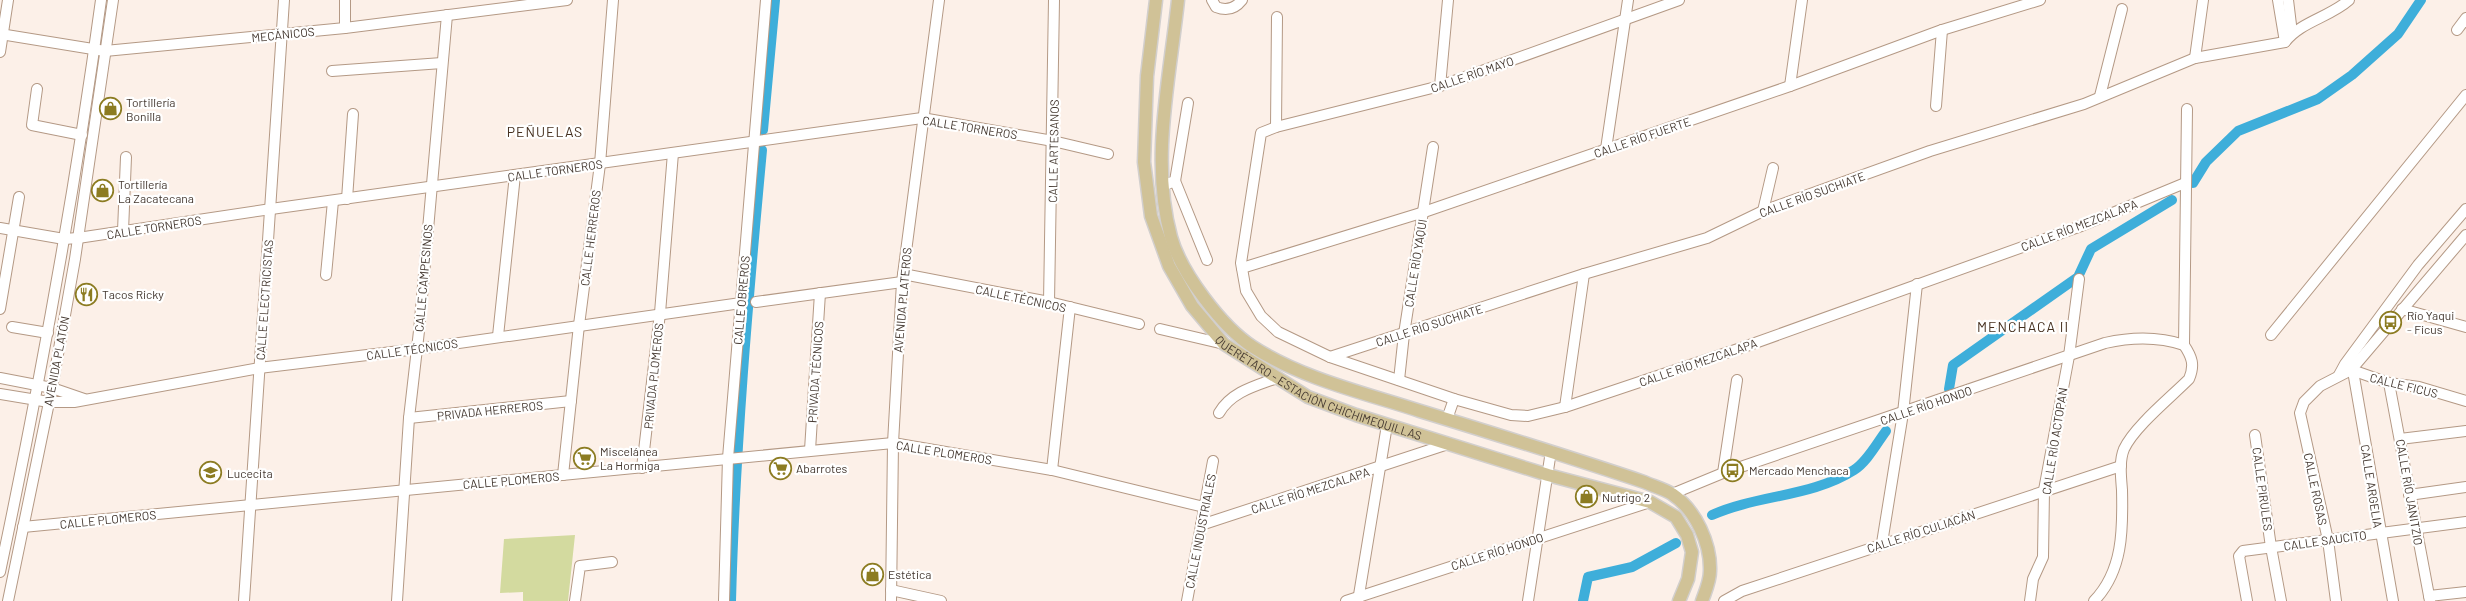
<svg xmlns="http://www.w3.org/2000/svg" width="2466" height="601" font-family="Barlow,sans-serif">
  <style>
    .pitch { fill: #d3da9f }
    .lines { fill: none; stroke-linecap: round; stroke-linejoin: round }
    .canal { stroke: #3eaeda; stroke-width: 10 }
    .minor-casing { stroke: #b49985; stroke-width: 12 }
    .major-casing { stroke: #d2cfcd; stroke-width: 15 }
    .minor { stroke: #fff; stroke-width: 10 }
    .major { stroke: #d0c297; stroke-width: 12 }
    .labels { text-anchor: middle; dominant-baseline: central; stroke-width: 4.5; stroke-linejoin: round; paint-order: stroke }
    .street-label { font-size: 12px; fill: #443830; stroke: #fff }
    .poi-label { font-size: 12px; fill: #443830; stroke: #fff; text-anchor: start }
    .neighbourhood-label { font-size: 14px; letter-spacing: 1px; fill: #452f1e; stroke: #fff }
  </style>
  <rect width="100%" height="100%" fill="#fcf0e8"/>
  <polygon class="pitch" points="575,535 568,601 523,601 523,592 500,593 504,539"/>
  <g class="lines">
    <g class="canal">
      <polyline points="763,130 775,0"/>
      <polyline points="2193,183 2206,162 2238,131 2318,99 2352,75 2398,34 2421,0"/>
      <polyline points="1949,389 1953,365 2078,277 2091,249 2172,200"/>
      <path d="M1712 515C1756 495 1812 497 1854 470 1867 462 1877 443 1886 431"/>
      <path d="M731 601C735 450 748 300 762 150"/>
      <polyline points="1583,601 1588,577 1632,567 1676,543"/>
    </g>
    <defs>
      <g id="minor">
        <path d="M1212 0 1216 7C1226 11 1235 9 1242 0"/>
        <polyline points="1679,0 1440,86 1276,127 1261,133 1241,263 1246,291 1261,316 1278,332 1330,357 1454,399 1511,415 1528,416 1565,407 1741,348 2081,226 2185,183"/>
        <polyline points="2278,0 2285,42"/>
        <polyline points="2288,0 2292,33"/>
        <polyline points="345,28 345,0"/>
        <polyline points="2457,30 2466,18"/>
        <polyline points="0,34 105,51 345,28 567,0"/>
        <polyline points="0,52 8,0"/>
        <polyline points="2195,58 2203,0"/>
        <polyline points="332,71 442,63"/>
        <polyline points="1440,86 1448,0"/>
        <polyline points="1790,86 1802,0"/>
        <polyline points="37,89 32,125 82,135"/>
        <polyline points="2100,96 2122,9"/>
        <polyline points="1936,106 1942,30"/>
        <polyline points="1276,127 1277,17"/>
        <polyline points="1606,149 1628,0"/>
        <polyline points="1175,181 1188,103"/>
        <polyline points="1162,186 1175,181 1207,260"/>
        <polyline points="347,199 353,114"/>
        <polyline points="1763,211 1773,168"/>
        <polyline points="0,228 64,239 78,238 271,209 922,118 1053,141 1108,154"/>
        <polyline points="123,231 126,157"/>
        <polyline points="1242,268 1424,212 1790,86 1942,30 2040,0"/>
        <polyline points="903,274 1049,302 1139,324"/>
        <polyline points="326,275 333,201"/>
        <polyline points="756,302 902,282"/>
        <polyline points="1049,302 1054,0"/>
        <polyline points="0,309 19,197"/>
        <polyline points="2402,309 2466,327"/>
        <polyline points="12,327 48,333"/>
        <polyline points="1160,329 1224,344"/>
        <polyline points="2271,335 2466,95"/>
        <polyline points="498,336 515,175"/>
        <polyline points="2184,345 2187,109"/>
        <path d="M1330 357 1584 274 1707 238 1763 211 1930 151 2084 104 2195 58 2285 42C2300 22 2330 17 2349 0"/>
        <polyline points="2349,369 2389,383 2419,387 2466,401"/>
        <polyline points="2353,371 2393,601"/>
        <polyline points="2339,375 2345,364 2418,265 2466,209"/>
        <polyline points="0,378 52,388 84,399"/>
        <polyline points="1399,380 1404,334 1433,147"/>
        <polyline points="2389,383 2430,601"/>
        <polyline points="0,394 49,402 74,402 259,368 417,349 741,303"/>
        <polyline points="1565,407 1584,274"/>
        <path d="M1219 413C1231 392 1255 386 1277 378"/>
        <polyline points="409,418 571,401"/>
        <polyline points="1447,419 1454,399"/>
        <polyline points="2255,435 2271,547 2281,601"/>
        <polyline points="2400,439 2466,431"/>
        <polyline points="810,450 820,293"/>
        <polyline points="642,468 660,313 673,153"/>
        <polyline points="1052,470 1070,307"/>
        <polyline points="1723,473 1737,380"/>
        <polyline points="563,475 579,325 600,164 613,0"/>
        <path d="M1672 494 1723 473 2105 343C2132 337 2157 336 2184 345"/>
        <polyline points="2409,495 2466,487"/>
        <polyline points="1201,525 1448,444"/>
        <polyline points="23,527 893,443 1052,470 1204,507"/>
        <polyline points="1882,543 1903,413 1917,284"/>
        <path d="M0 572C40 382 75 192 101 0"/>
        <polyline points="891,590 941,601"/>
        <polyline points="2429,596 2466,592"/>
        <polyline points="8,601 52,388 75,259 113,0"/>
        <polyline points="244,601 284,0"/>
        <polyline points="397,601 409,418 419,331 447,15"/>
        <polyline points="575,601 580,566 612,562"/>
        <polyline points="724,601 728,458 766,0"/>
        <polyline points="891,601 893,443 902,282 939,0"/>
        <polyline points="1187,601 1213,461"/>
        <polyline points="1346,601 1650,502"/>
        <polyline points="1358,601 1387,425"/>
        <polyline points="1528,601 1551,451"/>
        <polyline points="1724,601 1742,591 2121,466"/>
        <polyline points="2030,601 2033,579 2043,557 2044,490 2069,356 2079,279"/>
        <path d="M2094 601C2123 571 2123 530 2122 490 2121 477 2119 461 2124 449 2134 427 2171 397 2189 379 2195 365 2192 357 2184 345"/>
        <polyline points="2247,601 2239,556 2243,551 2466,522"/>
        <polyline points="2336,601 2328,540 2300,413 2304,402 2320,386 2351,370 2466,235"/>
      </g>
      <g id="major">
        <path id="s1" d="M1156 0 1147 76 1144 162 1151 216 1169 266 1192 306 1224 344 1308 397 1356 415 1548 475 1650 502 1676 517 1687 535 1692 552 1688 579 1679 601"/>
        <path d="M1178 0C1170 77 1150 161 1171 237 1181 273 1222 327 1253 347 1303 379 1365 393 1420 411 1495 434 1570 457 1644 482 1653 486 1664 489 1672 494 1696 510 1711 544 1710 571 1710 582 1705 592 1702 601"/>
      </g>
    </defs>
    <use href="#minor" class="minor-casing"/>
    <use href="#major" class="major-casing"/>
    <use href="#minor" class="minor"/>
    <use href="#major" class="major"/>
  </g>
  <defs>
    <symbol id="shop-ring" viewBox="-11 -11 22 22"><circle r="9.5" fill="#fff" stroke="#8c7c22" stroke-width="1.5"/><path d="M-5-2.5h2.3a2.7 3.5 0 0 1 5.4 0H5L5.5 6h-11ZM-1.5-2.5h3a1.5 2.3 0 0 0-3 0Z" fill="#8c7c22"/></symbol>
    <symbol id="restaurant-ring" viewBox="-11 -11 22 22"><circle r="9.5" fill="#fff" stroke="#8c7c22" stroke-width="1.5"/><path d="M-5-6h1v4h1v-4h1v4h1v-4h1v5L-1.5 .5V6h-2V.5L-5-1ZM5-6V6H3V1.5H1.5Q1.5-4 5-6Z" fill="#8c7c22"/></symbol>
    <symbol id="bus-ring" viewBox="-11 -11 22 22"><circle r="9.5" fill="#fff" stroke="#8c7c22" stroke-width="1.5"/><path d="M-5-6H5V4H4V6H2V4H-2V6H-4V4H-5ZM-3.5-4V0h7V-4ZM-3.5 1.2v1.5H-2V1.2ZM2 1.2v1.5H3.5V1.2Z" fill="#8c7c22"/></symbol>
    <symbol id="supermarket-ring" viewBox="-11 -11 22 22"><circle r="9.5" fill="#fff" stroke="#8c7c22" stroke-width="1.5"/><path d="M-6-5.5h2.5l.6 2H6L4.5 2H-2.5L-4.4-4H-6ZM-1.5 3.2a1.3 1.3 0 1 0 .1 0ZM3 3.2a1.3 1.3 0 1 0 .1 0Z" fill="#8c7c22"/></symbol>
    <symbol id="school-ring" viewBox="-11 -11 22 22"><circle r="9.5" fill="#fff" stroke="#8c7c22" stroke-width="1.5"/><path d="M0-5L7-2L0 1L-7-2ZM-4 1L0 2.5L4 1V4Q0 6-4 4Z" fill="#8c7c22"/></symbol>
  </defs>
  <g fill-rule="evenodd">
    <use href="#shop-ring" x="98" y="96" width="25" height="25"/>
    <use href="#shop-ring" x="90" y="178" width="25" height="25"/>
    <use href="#restaurant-ring" x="74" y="282" width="25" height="25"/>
    <use href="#bus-ring" x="2378" y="310" width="25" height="25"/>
    <use href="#supermarket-ring" x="572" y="446" width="25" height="25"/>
    <use href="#supermarket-ring" x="768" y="456" width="25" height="25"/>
    <use href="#bus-ring" x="1720" y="458" width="25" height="25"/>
    <use href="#school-ring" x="198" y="460" width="25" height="25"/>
    <use href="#shop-ring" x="1574" y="484" width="25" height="25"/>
    <use href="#shop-ring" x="860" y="562" width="25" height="25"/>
  </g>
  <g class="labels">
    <g class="street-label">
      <text transform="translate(283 34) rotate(-6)">MECÁNICOS</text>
      <text transform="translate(1472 74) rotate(-19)">CALLE RÍO MAYO</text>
      <text transform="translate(970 127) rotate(9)">CALLE TORNEROS</text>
      <text transform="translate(1642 137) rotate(-19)">CALLE RÍO FUERTE</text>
      <text transform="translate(1053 151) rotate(-89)">CALLE ARTESANOS</text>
      <text transform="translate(555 170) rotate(-8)">CALLE TORNEROS</text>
      <text transform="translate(1812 194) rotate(-20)">CALLE RÍO SUCHIATE</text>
      <text transform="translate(2079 225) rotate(-21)">CALLE RÍO MEZCALAPA</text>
      <text transform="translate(154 227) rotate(-9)">CALLE TORNEROS</text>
      <text transform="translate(590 238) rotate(-83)">CALLE HERREROS</text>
      <text transform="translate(1415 263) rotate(-81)">CALLE RÍO YAQUI</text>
      <text transform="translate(423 278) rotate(-85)">CALLE CAMPESINOS</text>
      <text transform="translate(1021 298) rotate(12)">CALLE TÉCNICOS</text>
      <text transform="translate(264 300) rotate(-86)">CALLE ELECTRICISTAS</text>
      <text transform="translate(741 300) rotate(-85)">CALLE OBREROS</text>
      <text transform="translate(902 300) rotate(-85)">AVENIDA PLATEROS</text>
      <text transform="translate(1429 325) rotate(-18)">CALLE RÍO SUCHIATE</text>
      <text transform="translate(412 349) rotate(-8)">CALLE TÉCNICOS</text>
      <text transform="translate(56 361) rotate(-79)">AVENIDA PLATÓN</text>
      <text transform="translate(1698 362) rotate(-19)">CALLE RÍO MEZCALAPA</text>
      <text transform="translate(815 372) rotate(-86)">PRIVADA TÉCNICOS</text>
      <text transform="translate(653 376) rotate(-84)">PRIVADA PLOMEROS</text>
      <text stroke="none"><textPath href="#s1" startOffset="471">QUERÉTARO - ESTACIÓN CHICHIMEQUILLAS</textPath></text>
      <text transform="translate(2404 385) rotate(14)">CALLE FICUS</text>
      <text transform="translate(1926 405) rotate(-19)">CALLE RÍO HONDO</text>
      <text transform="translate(490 410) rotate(-6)">PRIVADA HERREROS</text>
      <text transform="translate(2054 441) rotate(-81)">CALLE RÍO ACTOPAN</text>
      <text transform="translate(944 452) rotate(9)">CALLE PLOMEROS</text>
      <text transform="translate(511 480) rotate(-5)">CALLE PLOMEROS</text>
      <text transform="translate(2372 486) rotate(81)">CALLE ARGELIA</text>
      <text transform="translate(2263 489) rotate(82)">CALLE PIRULES</text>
      <text transform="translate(2316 489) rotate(78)">CALLE ROSAS</text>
      <text transform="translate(1310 490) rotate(-18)">CALLE RÍO MEZCALAPA</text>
      <text transform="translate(2410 492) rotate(80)">CALLE RÍO JANITZIO</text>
      <text transform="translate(108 519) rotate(-6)">CALLE PLOMEROS</text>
      <text transform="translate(1200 531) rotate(-79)">CALLE INDUSTRIALES</text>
      <text transform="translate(1921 531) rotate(-18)">CALLE RÍO CULIACÁN</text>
      <text transform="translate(2325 540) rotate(-8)">CALLE SAUCITO</text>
      <text transform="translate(1497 551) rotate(-18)">CALLE RÍO HONDO</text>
    </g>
    <g class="poi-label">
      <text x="126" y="102">Tortillería<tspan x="126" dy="14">Bonilla</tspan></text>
      <text x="118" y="184">Tortillería<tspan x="118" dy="14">La Zacatecana</tspan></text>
      <text x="102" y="294">Tacos Ricky</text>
      <text x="2407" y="315">Río Yaqui<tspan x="2407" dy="14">- Ficus</tspan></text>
      <text x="600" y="451">Miscelánea<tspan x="600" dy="14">La Hormiga</tspan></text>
      <text x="796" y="468">Abarrotes</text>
      <text x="1749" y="470">Mercado Menchaca</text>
      <text x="227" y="473">Lucecita</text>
      <text x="1602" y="497">Nutrigo 2</text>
      <text x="888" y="574">Estética</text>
    </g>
    <g class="neighbourhood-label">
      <text x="545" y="131">PEÑUELAS</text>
      <text x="2023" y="326">MENCHACA II</text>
    </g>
  </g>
</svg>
